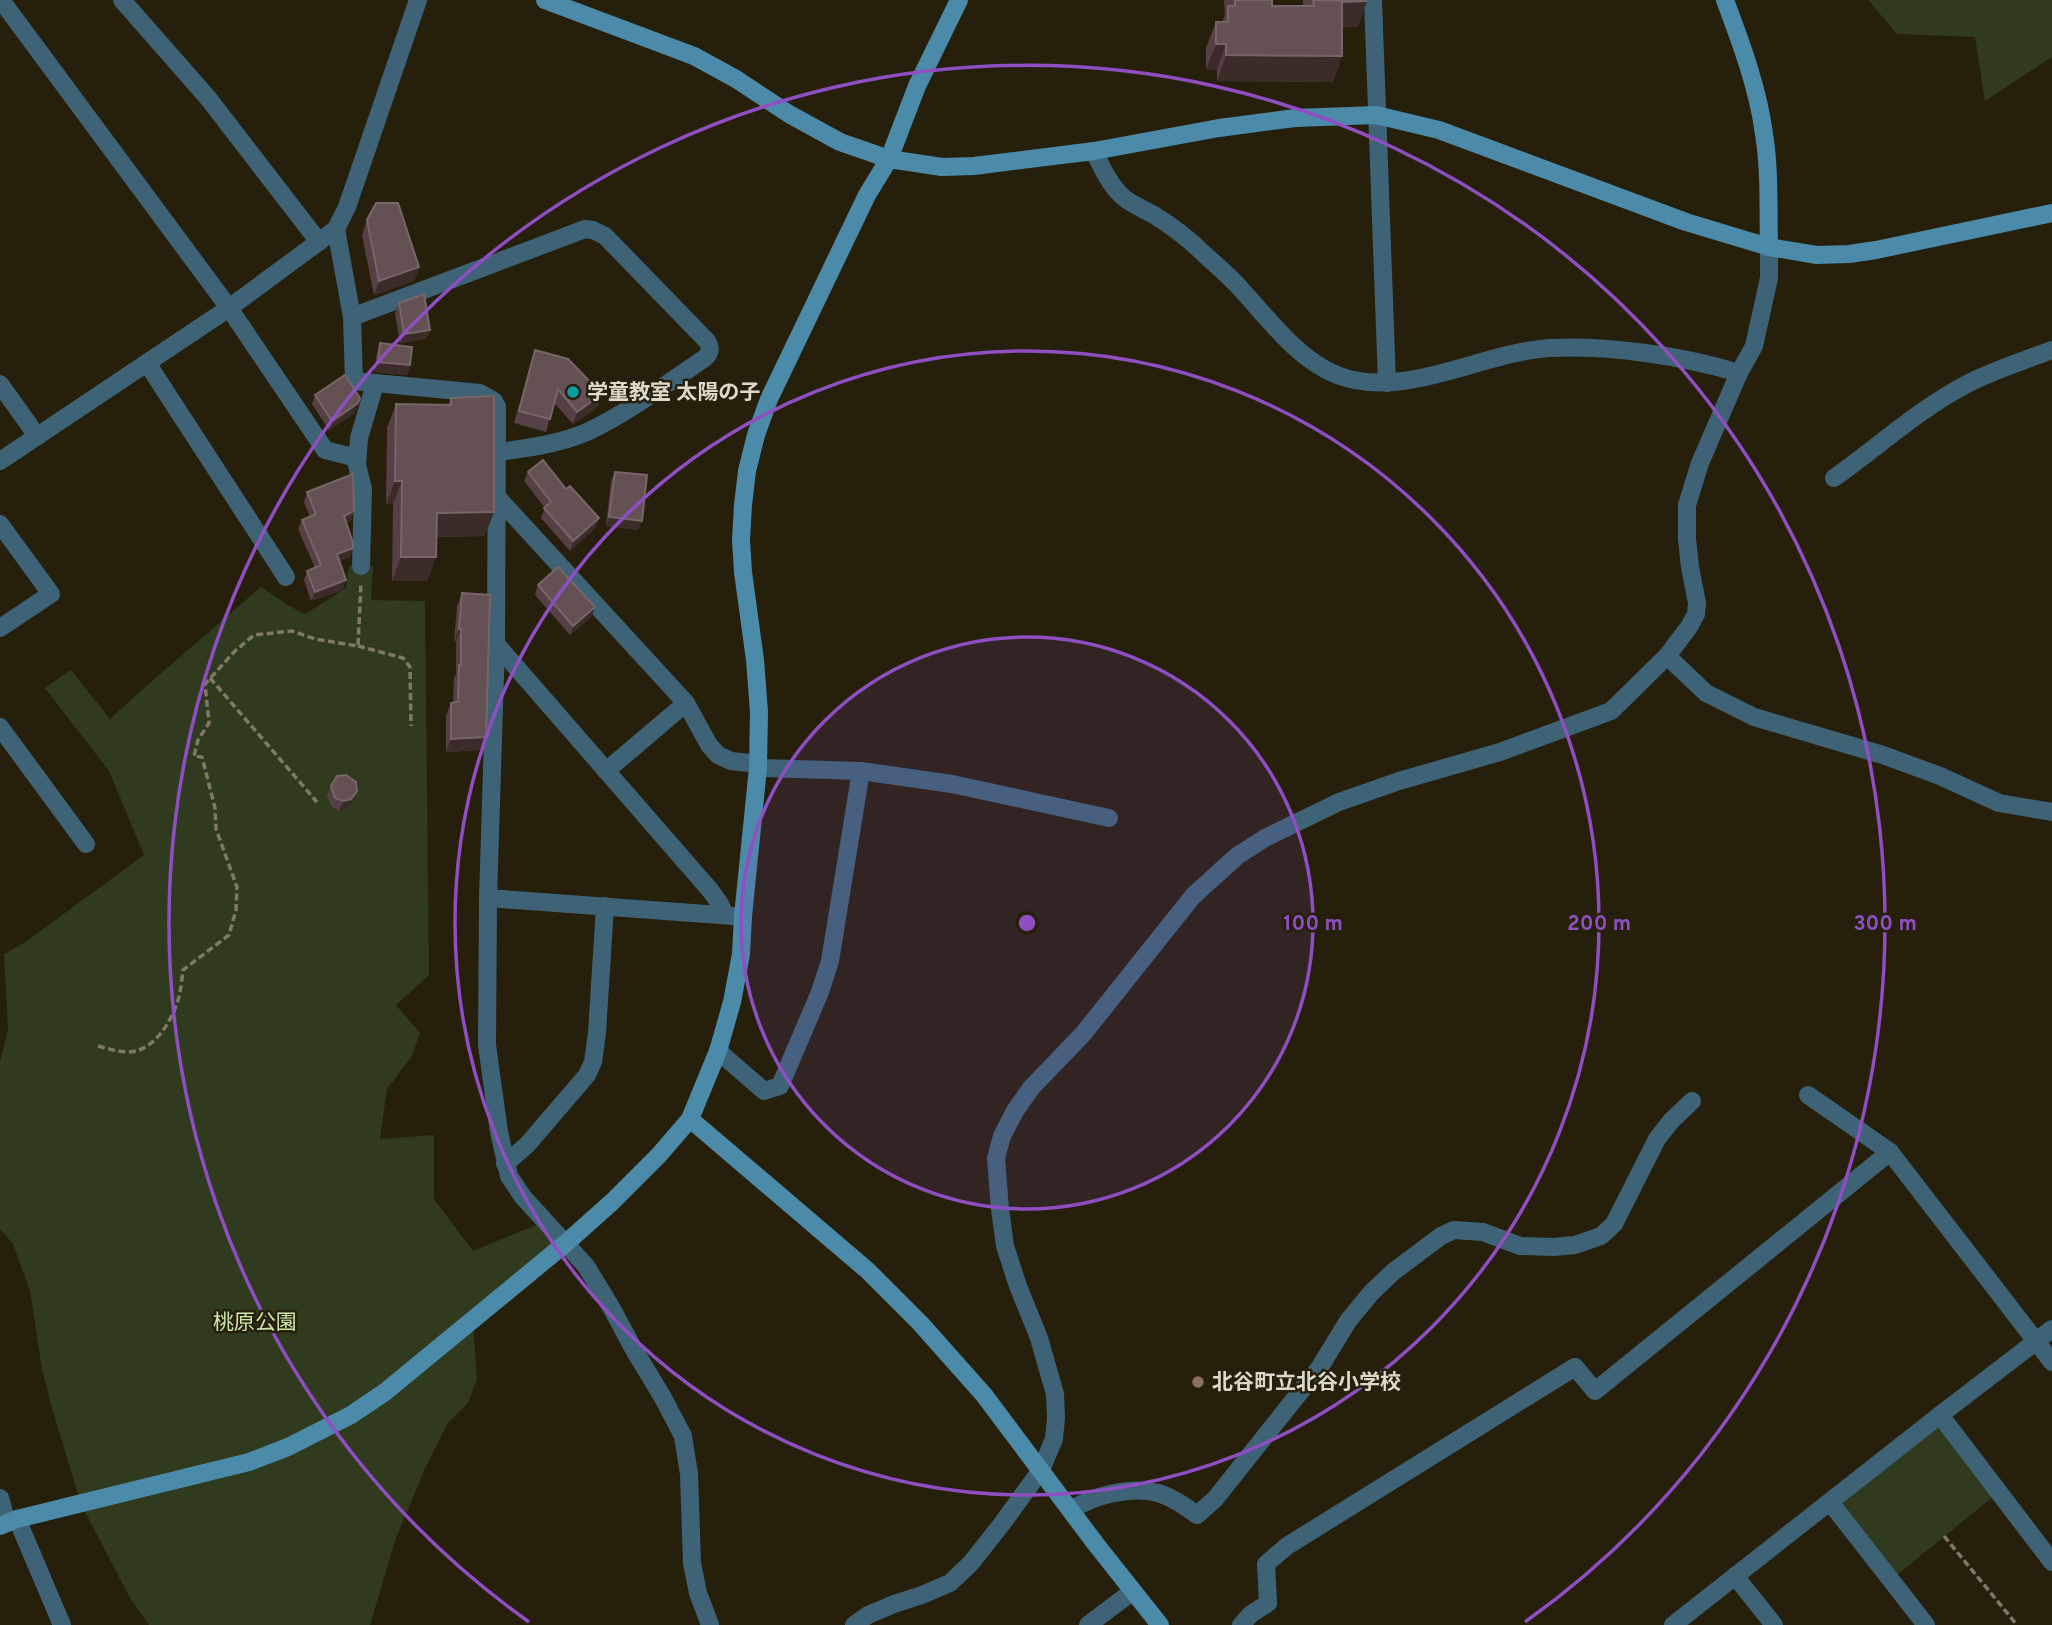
<svg xmlns="http://www.w3.org/2000/svg" width="2052" height="1625" font-family="Overpass,'Noto Sans JP',sans-serif">
<style>
.green{fill:#2f3a1f}
.lines{fill:none;stroke-linecap:round;stroke-linejoin:round}
.path{stroke:#7f7969;stroke-width:3.5;stroke-dasharray:7 3.5;stroke-linecap:butt}
.street{stroke:#3e6376;stroke-width:18}
.secondary{stroke:#4b8aa8;stroke-width:18}
.wall{fill:#554046}
.shaded-wall{fill:#3c2c29}
.building{fill:#645154;stroke:#776667;stroke-width:2}
.ring{fill:none;stroke:#8f4ec2;stroke-width:3.5}
.culture-dot{fill:#0f9aa8;stroke:#261f0c;stroke-width:2.5}
.education-dot{fill:#8d6e63;stroke:#261f0c;stroke-width:2.5}
.labels{text-anchor:middle;stroke-width:5;stroke-linejoin:round;paint-order:stroke}
.poi-label{font-size:21px;font-weight:bold;fill:#ddd8cc;stroke:#261f0c;text-anchor:start}
.park-label{font-size:21px;fill:#cce7a9;stroke:#261f0c}
.centre{fill:#8f4ec2;stroke:#261f0c;stroke-width:3.5}
.ring-label{font-size:21px;text-anchor:middle;font-weight:bold;fill:#8f4ec2;stroke:#261f0c;stroke-width:5;stroke-linejoin:round;paint-order:stroke}
</style>
<rect width="100%" height="100%" fill="#261f0c"/>
<g class="green">
<polygon points="1868,0 2052,0 2052,57 1985,101 1975,37 1897,34"/>
<polygon points="349,565 373,566 371,600 425,601 429,975 396,1005 420,1033 412,1056 387,1089 380,1139 434,1135 434,1199 473,1251 546,1221 566,1243 473,1320 477,1379 468,1403 447,1424 424,1471 396,1538 370,1625 149,1625 130,1598 81,1504 52,1408 42,1369 30,1291 13,1244 0,1229 0,1061 8,1030 4,954 24,943 144,855 109,771 45,688 71,670 110,719 144,688 261,587 289,606 305,614 346,588"/>
<polygon points="1941,1415 1999,1492 1892,1579 1831,1501"/>
</g>
<g class="lines">
<g class="path">
<polyline points="358,646 403,658 410,667 411,726"/>
<polyline points="210,678 317,802"/>
<path d="M98 1046C109 1049 124 1054 136 1051 158 1045 173 1018 179 997 181 988 182 978 183 970L229 935 236 910 237 887 216 829 215 808 202 757 194 756 198 740 209 723 205 684 235 651 254 635 292 631 315 639 358 646 361 582"/>
<polyline points="1944,1536 2017,1625"/>
</g>
<g class="street">
<polyline points="1,0 229,308 325,450 357,458"/>
<polyline points="122,0 208,98 319,242"/>
<polyline points="1373,0 1387,383"/>
<path d="M1094 151C1101 166 1109 184 1122 196 1130 204 1144 209 1154 215 1172 226 1188 238 1204 254 1216 265 1228 275 1239 287 1267 317 1297 359 1337 375 1404 401 1482 352 1550 348 1609 345 1683 356 1739 373"/>
<polyline points="336,229 352,317 354,381 480,393 494,401 497,407 496,644 488,898 487,1045 499,1132 509,1176 523,1197 586,1266 611,1307 633,1348 662,1396 683,1436 689,1474 692,1563 698,1593 710,1625"/>
<path d="M352 317 585 229 593 230 605 236 707 341C711 348 711 352 705 358 669 382 626 414 587 432 559 444 527 448 498 452"/>
<polyline points="147,363 286,577"/>
<polyline points="0,384 37,436"/>
<polyline points="0,461 229,308 336,229 347,207 418,0"/>
<path d="M1834 478C1878 447 1919 409 1967 384 1994 370 2023 361 2052 350"/>
<polyline points="497,497 686,703 709,745 718,755 731,761 759,764"/>
<polyline points="0,524 51,594 0,628"/>
<polyline points="361,566 363,489 357,465 359,438 375,384"/>
<polyline points="496,644 710,890 720,904 725,915"/>
<polyline points="1667,656 1706,693 1754,717 1883,755 1940,776 1999,803 2052,812"/>
<polyline points="0,727 86,844"/>
<polyline points="758,768 861,771 952,784 1109,818"/>
<polyline points="606,771 686,703"/>
<polyline points="488,898 733,916"/>
<polyline points="718,1051 764,1091 780,1086 820,992 830,961 861,771"/>
<polyline points="1808,1095 1890,1152 2052,1362"/>
<polyline points="505,1164 527,1145 587,1075 593,1062 597,1033 605,906"/>
<polyline points="1940,1415 2052,1562"/>
<polyline points="0,1498 7,1523"/>
<polyline points="1830,1502 1926,1625"/>
<path d="M1071 1510C1095 1495 1130 1486 1158 1493 1172 1497 1185 1506 1197 1515L1215 1499 1320 1367 1348 1321 1371 1293 1393 1272 1441 1236 1454 1230 1483 1232 1520 1246 1554 1247 1575 1245 1601 1236 1614 1224 1657 1139 1671 1121 1692 1101"/>
<polyline points="17,1519 62,1625"/>
<polyline points="1735,1576 1774,1625"/>
<polyline points="854,1625 868,1615 894,1604 922,1595 950,1583 971,1563 1001,1525 1041,1470 1054,1439 1056,1418 1055,1394 1039,1338 1018,1286 1005,1246 1000,1209 996,1158 1002,1136 1015,1111 1031,1088 1083,1034 1193,896 1237,856 1265,838 1339,802 1399,781 1500,752 1611,711 1667,656 1689,627 1696,614 1697,603 1690,567 1687,539 1687,505 1700,463 1739,373 1754,346 1769,278 1769,247"/>
<polyline points="1088,1625 1133,1591"/>
<polyline points="1241,1625 1251,1614 1268,1603 1266,1564 1287,1546 1575,1367 1595,1391 1890,1152"/>
<polyline points="1673,1625 1940,1415 2052,1329"/>
</g>
<g class="secondary">
<polyline points="545,0 694,56 736,79 789,114 840,142 889,159 942,167 974,166 1094,151 1219,128 1295,118 1376,115 1439,130 1686,222 1769,247 1817,255 1849,254 1876,250 2052,213"/>
<path d="M1725 0C1741 43 1758 88 1764 134 1770 171 1768 209 1769 247"/>
<polyline points="690,1119 867,1270 921,1324 984,1395 1095,1543 1160,1625"/>
<polyline points="0,1526 17,1519 249,1462 288,1447 351,1415 385,1392 566,1243 612,1202 659,1155 690,1119 718,1051 732,1002 741,954 743,916 758,768 759,712 755,660 743,572 741,540 743,505 747,471 756,435 769,399 867,195 889,159 917,86 959,0"/>
</g>
</g>
<g class="wall">
<polygon points="1224,0 1272,0 1272,6 1303,6 1303,0 1367,0 1358,27 1342,27 1342,56 1333,82 1217,81 1217,70 1206,69 1206,48 1216,22 1222,22 1225,15"/>
<polygon points="367,220 419,267 414,281 374,295 362,235"/>
<polygon points="399,303 430,330 426,339 400,343 395,313"/>
<polygon points="380,343 410,365 407,375 374,372 377,353"/>
<polygon points="535,350 602,394 598,407 573,424 554,403 546,432 514,423 531,363"/>
<polygon points="315,395 355,413 329,430 312,404"/>
<polygon points="451,398 485,536 436,537 436,557 427,581 392,581 393,504 386,504 387,428 396,404 448,405"/>
<polygon points="528,472 566,489 599,518 595,528 570,551 541,518 545,508 524,481"/>
<polygon points="615,472 638,530 606,526 611,481"/>
<polygon points="307,492 351,520 346,523 350,557 339,561 343,590 311,601 304,580 307,571 315,568 298,529 302,520 310,517 304,502"/>
<polygon points="538,585 595,607 591,617 570,635 535,595"/>
<polygon points="462,593 481,750 446,752 446,716 451,703 453,703 454,678 456,674 456,642 454,642 457,606"/>
<polygon points="331,786 357,791 353,801 348,808 339,811 332,807 327,796"/>
</g>
<g class="shaded-wall">
<polygon points="1367,1 1358,27 1333,27 1342,2"/>
<polygon points="1216,44 1226,44 1217,70 1206,69"/>
<polygon points="1226,55 1342,56 1333,82 1217,81"/>
<polygon points="419,267 414,281 374,295 379,281"/>
<polygon points="430,330 426,339 400,343 404,334"/>
<polygon points="378,362 410,365 407,375 374,372"/>
<polygon points="602,394 598,407 573,424 577,412"/>
<polygon points="358,403 355,413 329,430 332,421"/>
<polygon points="395,481 402,481 393,504 386,504"/>
<polygon points="354,511 351,520 341,526 344,516"/>
<polygon points="494,512 485,536 428,537 437,513"/>
<polygon points="609,517 642,521 638,530 606,526"/>
<polygon points="599,518 595,528 570,551 573,541"/>
<polygon points="353,548 350,557 333,564 337,554"/>
<polygon points="401,557 436,557 427,581 392,581"/>
<polygon points="346,580 343,590 311,601 315,592"/>
<polygon points="595,607 591,617 570,635 573,626"/>
<polygon points="459,629 461,629 456,642 454,642"/>
<polygon points="486,737 481,750 446,752 451,739"/>
<polygon points="357,791 353,801 348,808 339,811 343,801"/>
</g>
<g class="building">
<polygon points="1235,0 1272,0 1272,6 1314,6 1313,0 1367,1 1342,2 1342,56 1226,55 1226,44 1216,44 1216,22 1228,22 1228,6 1235,6"/>
<polygon points="376,203 398,203 419,267 379,281 367,220"/>
<polygon points="424,294 430,330 404,334 399,303"/>
<polygon points="380,343 412,347 410,365 378,362"/>
<polygon points="535,350 568,359 602,394 577,412 558,389 550,419 519,411"/>
<polygon points="345,375 360,398 358,403 332,421 315,395"/>
<polygon points="494,396 494,512 437,513 436,557 401,557 402,481 395,481 396,404 451,405 451,398"/>
<polygon points="543,460 566,489 570,486 599,518 573,541 544,508 551,502 528,472"/>
<polygon points="615,472 647,475 642,521 609,517"/>
<polygon points="353,474 354,511 344,516 353,543 353,548 337,554 346,580 315,592 307,571 321,565 302,520 316,514 307,492"/>
<polygon points="558,567 595,607 573,626 538,585"/>
<polygon points="462,593 490,595 486,737 451,739 451,703 458,702 459,665 461,665 461,629 459,629"/>
<polygon points="346,775 356,782 357,791 351,799 343,801 335,798 331,786 337,776"/>
</g>
<circle cx="1027" cy="923" r="286" fill="#8f4ec2" fill-opacity=".12"/>
<g class="ring">
<circle cx="1027" cy="923" r="286"/>
<circle cx="1027" cy="923" r="572"/>
<path d="M529 1622A858 858 0 1 1 1525 1622"/>
</g>
<circle class="culture-dot" cx="573" cy="392" r="7"/>
<circle class="education-dot" cx="1198" cy="1382" r="7"/>
<g class="labels">
<g class="poi-label">
<text x="587" y="399">学童教室 太陽の子</text>
<text x="1212" y="1389">北谷町立北谷小学校</text>
</g>
<g class="park-label">
<text x="255" y="1329">桃原公園</text>
</g>
</g>
<circle cx="1027" cy="923" r="10" class="centre"/>
<g class="ring-label">
<text x="1313" y="930">100 m</text>
<text x="1599" y="930">200 m</text>
<text x="1885" y="930">300 m</text>
</g>
</svg>
